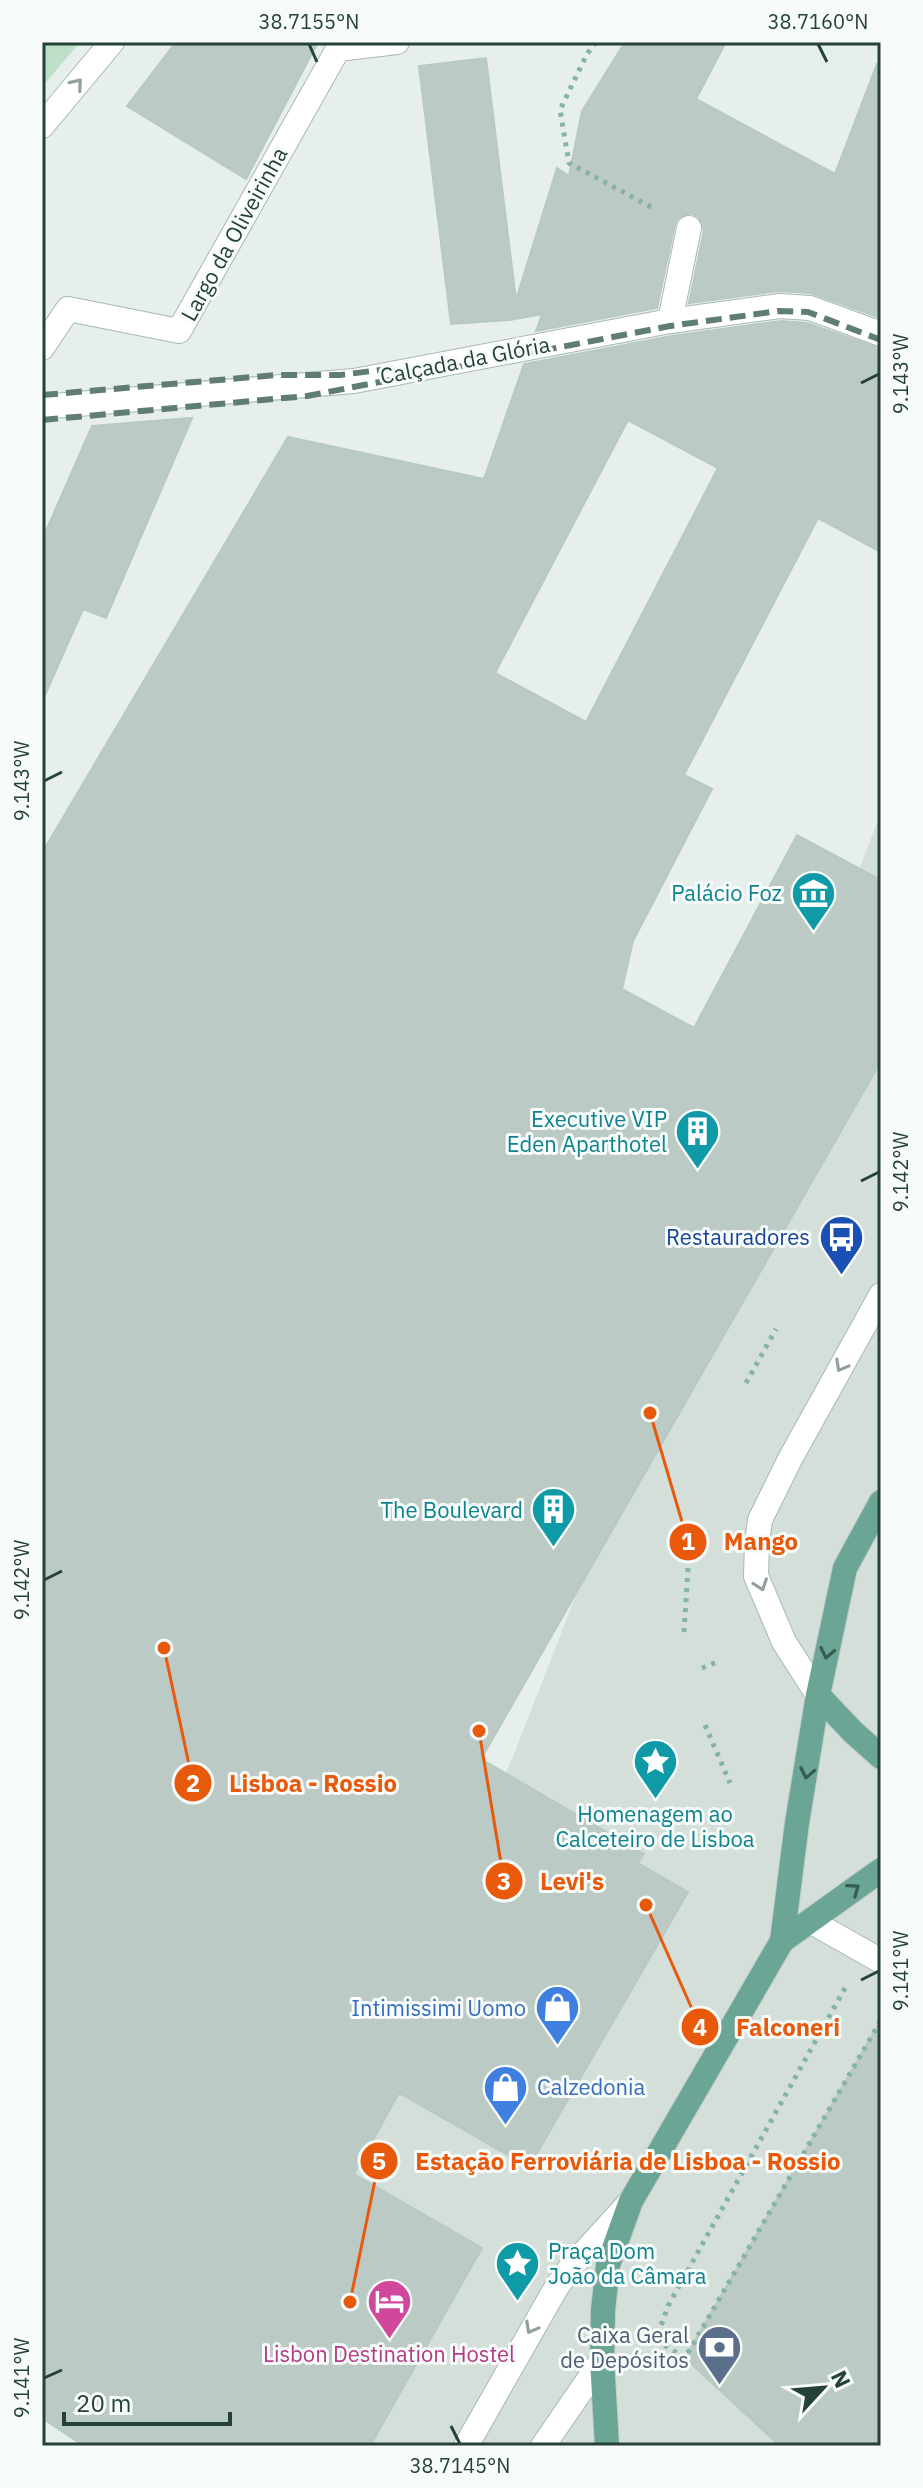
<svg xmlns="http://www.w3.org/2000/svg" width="923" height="2488" font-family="'IBM Plex Sans',sans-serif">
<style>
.built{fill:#d4dfda}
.green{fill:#bfe0c8}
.building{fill:#bbcac4;stroke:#b8c9c2;stroke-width:2;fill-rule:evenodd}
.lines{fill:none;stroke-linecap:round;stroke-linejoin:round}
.minor-casing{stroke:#a8b8b2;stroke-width:26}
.major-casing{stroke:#c2cac8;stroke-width:26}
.path{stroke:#86b3a5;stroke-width:5;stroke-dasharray:4 6;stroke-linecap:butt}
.minor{stroke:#fff;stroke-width:24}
.major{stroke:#6aa596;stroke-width:24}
.rail{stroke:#5f7d75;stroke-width:6;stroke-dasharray:16 8;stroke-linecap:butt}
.oneway{stroke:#92a09c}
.oneway2{stroke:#365b51}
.ticks{fill:none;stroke:#24423a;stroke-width:3}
.labels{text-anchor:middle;stroke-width:6;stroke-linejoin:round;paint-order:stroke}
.street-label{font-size:22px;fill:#24423a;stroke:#f7fbf9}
.culture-label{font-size:22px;fill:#0d838f;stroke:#f7fbf9;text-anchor:end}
.transit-label{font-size:22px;fill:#164399;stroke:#f7fbf9;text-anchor:end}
.shop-label{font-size:22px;fill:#366cbe;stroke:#f7fbf9;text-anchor:end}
.service-label{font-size:22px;fill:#4e5e75;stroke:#f7fbf9;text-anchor:end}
.hotel-label{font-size:22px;fill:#b23c85;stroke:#f7fbf9}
.leader{fill:none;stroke:#e8590c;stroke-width:3}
.callout-dot{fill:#e8590c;stroke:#f7fbf9;stroke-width:3}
.mark-label{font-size:24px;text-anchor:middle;font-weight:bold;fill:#fff}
.callout-label{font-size:24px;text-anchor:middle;font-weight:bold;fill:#e8590c;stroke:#f7fbf9;stroke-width:6;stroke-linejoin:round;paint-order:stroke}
.neatline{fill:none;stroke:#24423a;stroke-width:3}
.ticks-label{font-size:20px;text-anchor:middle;fill:#24423a}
</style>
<rect width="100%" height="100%" fill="#e6efeb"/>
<polygon class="built" points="288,437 484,479 512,880 374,2078 514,1754 881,813 881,2446 84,2446 42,2418 42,853"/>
<polygon class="green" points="42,42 80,42 42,87"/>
<g class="building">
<polygon points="176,42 318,42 246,179 127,106"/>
<polygon points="625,42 726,42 696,99 835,174 877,64 881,65 881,318 811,293 778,291 689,303 704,230 699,217 691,213 678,218 675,224 657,308 536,331 542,314 510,320 451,324 419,66 486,58 516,300 557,168 569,176 582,111"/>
<path d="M781 321 807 323 881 349V552L818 518 684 775 712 789 633 941 622 989 694 1028 797 835 881 880V1061L481 1759 644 1854 638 1863 688 1892 529 2167 399 2093 354 2174 482 2248 370 2446H84L42 2418V853L288 437 484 479 524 364 672 336ZM628 420 718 468 586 722 495 673Z"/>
<polygon points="192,418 106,618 83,609 42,702 42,540 92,426"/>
<polygon points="881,2020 881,2446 780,2446 685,2358"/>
</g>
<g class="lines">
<defs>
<g id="minor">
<polyline points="42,126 112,42"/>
<polyline points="670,321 689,228"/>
<polyline points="42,348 68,309 179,331 338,49 397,42"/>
<polyline points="42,407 354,381 670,321 780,306 810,308 881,334"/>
<polyline points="818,1695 784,1642 756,1576 757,1542 760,1520 790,1459 881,1295"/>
<polyline points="810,1921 881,1961"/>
<polyline points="466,2446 556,2288 571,2267 631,2201"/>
<polyline points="543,2446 602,2360"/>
</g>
<g id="major">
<polyline points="818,1695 853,1732 881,1757"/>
<polyline points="782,1941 881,1870"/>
<polyline points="607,2446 602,2360 603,2310 608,2265 631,2201 782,1941 797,1823 818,1695 845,1568 881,1502"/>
</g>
</defs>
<use href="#minor" class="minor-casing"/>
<use href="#major" class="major-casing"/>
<g class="path">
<polyline points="596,42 587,54 560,110 569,163 653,208"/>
<polyline points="746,1383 776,1329"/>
<polyline points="684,1632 689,1554"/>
<polyline points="702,1668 717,1662"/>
<polyline points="705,1725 730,1783"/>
<polyline points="845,1988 668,2306 656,2340 685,2358 881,2020"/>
</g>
<use href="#minor" class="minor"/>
<use href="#major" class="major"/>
<g class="rail">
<polyline points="42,395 277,375 340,375 396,368"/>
<polyline points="42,420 307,396 670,326 779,311 808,312 881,340"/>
</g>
</g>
<defs><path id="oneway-chevron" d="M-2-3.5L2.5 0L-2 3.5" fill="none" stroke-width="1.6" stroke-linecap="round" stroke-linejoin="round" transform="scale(2)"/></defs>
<g class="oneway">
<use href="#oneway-chevron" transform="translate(77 84) rotate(-50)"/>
<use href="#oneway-chevron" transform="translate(841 1366) rotate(119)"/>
<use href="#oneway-chevron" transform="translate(761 1585) rotate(71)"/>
<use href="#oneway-chevron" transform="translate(531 2328) rotate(119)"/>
</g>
<g class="oneway2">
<use href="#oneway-chevron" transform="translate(827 1653) rotate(102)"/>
<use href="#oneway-chevron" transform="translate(807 1773) rotate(101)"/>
<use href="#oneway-chevron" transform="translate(854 1889) rotate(-36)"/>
</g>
<path class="ticks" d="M309 44 317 62M818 44 827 62M861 383 879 374M44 781 62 772M861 1181 879 1172M44 1580 62 1571M861 1980 879 1971M44 2378 62 2370M451 2426 460 2444"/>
<defs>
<symbol id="museum-pin" viewBox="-11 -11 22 30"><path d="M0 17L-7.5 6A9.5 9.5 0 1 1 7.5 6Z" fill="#0f9aa8" stroke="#f7fbf9"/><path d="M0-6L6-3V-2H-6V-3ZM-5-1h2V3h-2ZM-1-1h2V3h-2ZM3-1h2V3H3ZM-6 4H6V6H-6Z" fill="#fff"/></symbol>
<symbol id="building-pin" viewBox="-11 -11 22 30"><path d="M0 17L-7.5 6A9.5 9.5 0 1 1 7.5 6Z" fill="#0f9aa8" stroke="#f7fbf9"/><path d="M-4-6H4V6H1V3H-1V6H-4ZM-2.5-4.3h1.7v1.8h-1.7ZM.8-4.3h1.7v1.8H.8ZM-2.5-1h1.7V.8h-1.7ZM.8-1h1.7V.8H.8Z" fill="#fff"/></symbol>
<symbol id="bus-pin" viewBox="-11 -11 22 30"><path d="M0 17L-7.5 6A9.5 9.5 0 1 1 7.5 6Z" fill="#1a4fb4" stroke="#f7fbf9"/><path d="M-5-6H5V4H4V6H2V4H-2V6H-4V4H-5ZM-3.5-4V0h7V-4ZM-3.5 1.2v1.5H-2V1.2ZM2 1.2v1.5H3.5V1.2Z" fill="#fff"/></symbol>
<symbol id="sight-pin" viewBox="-11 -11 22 30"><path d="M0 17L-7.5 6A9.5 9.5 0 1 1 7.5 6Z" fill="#0f9aa8" stroke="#f7fbf9"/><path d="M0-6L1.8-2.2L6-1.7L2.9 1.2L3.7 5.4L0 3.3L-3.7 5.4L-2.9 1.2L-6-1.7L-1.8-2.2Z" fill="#fff"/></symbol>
<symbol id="shop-pin" viewBox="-11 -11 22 30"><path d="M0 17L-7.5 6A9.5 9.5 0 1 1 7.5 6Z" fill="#3f7fe0" stroke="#f7fbf9"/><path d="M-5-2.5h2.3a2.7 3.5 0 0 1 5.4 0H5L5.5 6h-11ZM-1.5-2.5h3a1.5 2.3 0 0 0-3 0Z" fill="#fff"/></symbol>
<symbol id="hotel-pin" viewBox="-11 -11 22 30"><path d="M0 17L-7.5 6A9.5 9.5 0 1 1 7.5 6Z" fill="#d1479c" stroke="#f7fbf9"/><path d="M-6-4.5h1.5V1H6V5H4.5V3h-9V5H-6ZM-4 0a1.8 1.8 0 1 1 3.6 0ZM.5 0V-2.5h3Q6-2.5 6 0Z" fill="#fff"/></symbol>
<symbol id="bank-pin" viewBox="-11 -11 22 30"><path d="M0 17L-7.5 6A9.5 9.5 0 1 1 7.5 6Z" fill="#5c6f8a" stroke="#f7fbf9"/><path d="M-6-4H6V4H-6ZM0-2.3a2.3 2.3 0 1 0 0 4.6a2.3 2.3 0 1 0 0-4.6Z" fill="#fff"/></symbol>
</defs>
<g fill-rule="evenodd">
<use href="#museum-pin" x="788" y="868" width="51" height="69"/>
<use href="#building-pin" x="672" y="1106" width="51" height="69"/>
<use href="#bus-pin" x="816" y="1212" width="51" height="69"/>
<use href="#building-pin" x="528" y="1484" width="51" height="69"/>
<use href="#sight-pin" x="630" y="1736" width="51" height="69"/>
<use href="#shop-pin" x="532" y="1982" width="51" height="69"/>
<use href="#shop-pin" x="480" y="2062" width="51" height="69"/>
<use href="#sight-pin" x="492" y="2238" width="51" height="69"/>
<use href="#hotel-pin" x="364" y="2276" width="51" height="69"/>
<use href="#bank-pin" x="694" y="2322" width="51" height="69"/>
</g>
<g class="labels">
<g class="street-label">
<text transform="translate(234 234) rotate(-61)" y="8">Largo da Oliveirinha</text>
<text transform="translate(465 360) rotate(-11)" y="8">Calçada da Glória</text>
</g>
<g class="culture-label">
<text x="782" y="901">Palácio Foz</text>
<text x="667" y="1127">Executive VIP<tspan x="667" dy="25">Eden Aparthotel</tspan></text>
<text x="523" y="1518">The Boulevard</text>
<text x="655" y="1822" text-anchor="middle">Homenagem ao<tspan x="655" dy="25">Calceteiro de Lisboa</tspan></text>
<text x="548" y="2259" text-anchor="start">Praça Dom<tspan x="548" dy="25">João da Câmara</tspan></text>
</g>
<g class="transit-label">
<text x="810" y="1245">Restauradores</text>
</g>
<g class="shop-label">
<text x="526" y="2016">Intimissimi Uomo</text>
<text x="537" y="2095" text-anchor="start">Calzedonia</text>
</g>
<g class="service-label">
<text x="689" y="2343">Caixa Geral<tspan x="689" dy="25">de Depósitos</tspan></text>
</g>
<g class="hotel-label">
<text x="389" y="2362">Lisbon Destination Hostel</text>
</g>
</g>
<path class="leader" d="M650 1413L688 1542M164 1648L193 1783M479 1731L504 1881M646 1905L700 2027M350 2302L379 2161"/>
<g class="callout-dot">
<circle cx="650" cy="1413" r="8"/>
<circle cx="164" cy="1648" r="8"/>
<circle cx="479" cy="1731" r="8"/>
<circle cx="646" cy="1905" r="8"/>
<circle cx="350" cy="2302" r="8"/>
<circle cx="688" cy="1542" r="20"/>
<circle cx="193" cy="1783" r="20"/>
<circle cx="504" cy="1881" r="20"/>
<circle cx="700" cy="2027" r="20"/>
<circle cx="379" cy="2161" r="20"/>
</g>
<g class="mark-label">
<text x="688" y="1550">1</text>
<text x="193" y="1792">2</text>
<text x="504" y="1890">3</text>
<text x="700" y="2036">4</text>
<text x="379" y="2170">5</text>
</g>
<g class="callout-label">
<text x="761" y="1550">Mango</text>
<text x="313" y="1792">Lisboa - Rossio</text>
<text x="572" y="1890">Levi's</text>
<text x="788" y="2036">Falconeri</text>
<text x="628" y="2170">Estação Ferroviária de Lisboa - Rossio</text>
</g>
<rect width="923" height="2488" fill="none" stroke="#f7fbf9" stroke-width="88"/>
<g transform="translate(823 2388) rotate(64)" stroke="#f7fbf9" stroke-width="6" paint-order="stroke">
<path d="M0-6L14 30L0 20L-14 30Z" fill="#24423a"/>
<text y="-12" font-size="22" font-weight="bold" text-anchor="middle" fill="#24423a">N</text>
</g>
<path d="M64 2412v12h166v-12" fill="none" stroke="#24423a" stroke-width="4"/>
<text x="76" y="2412" font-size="24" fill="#24423a" stroke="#f7fbf9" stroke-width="6" paint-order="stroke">20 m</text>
<rect x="44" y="44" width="835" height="2400" class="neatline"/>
<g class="ticks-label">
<text x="309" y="29">38.7155°N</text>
<text x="818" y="29">38.7160°N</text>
<text transform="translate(901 374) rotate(-90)" y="7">9.143°W</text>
<text transform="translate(22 781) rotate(-90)" y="7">9.143°W</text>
<text transform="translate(901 1172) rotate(-90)" y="7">9.142°W</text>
<text transform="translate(22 1580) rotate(-90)" y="7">9.142°W</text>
<text transform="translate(901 1971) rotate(-90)" y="7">9.141°W</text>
<text transform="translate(22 2378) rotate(-90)" y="7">9.141°W</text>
<text x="460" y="2473">38.7145°N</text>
</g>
</svg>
